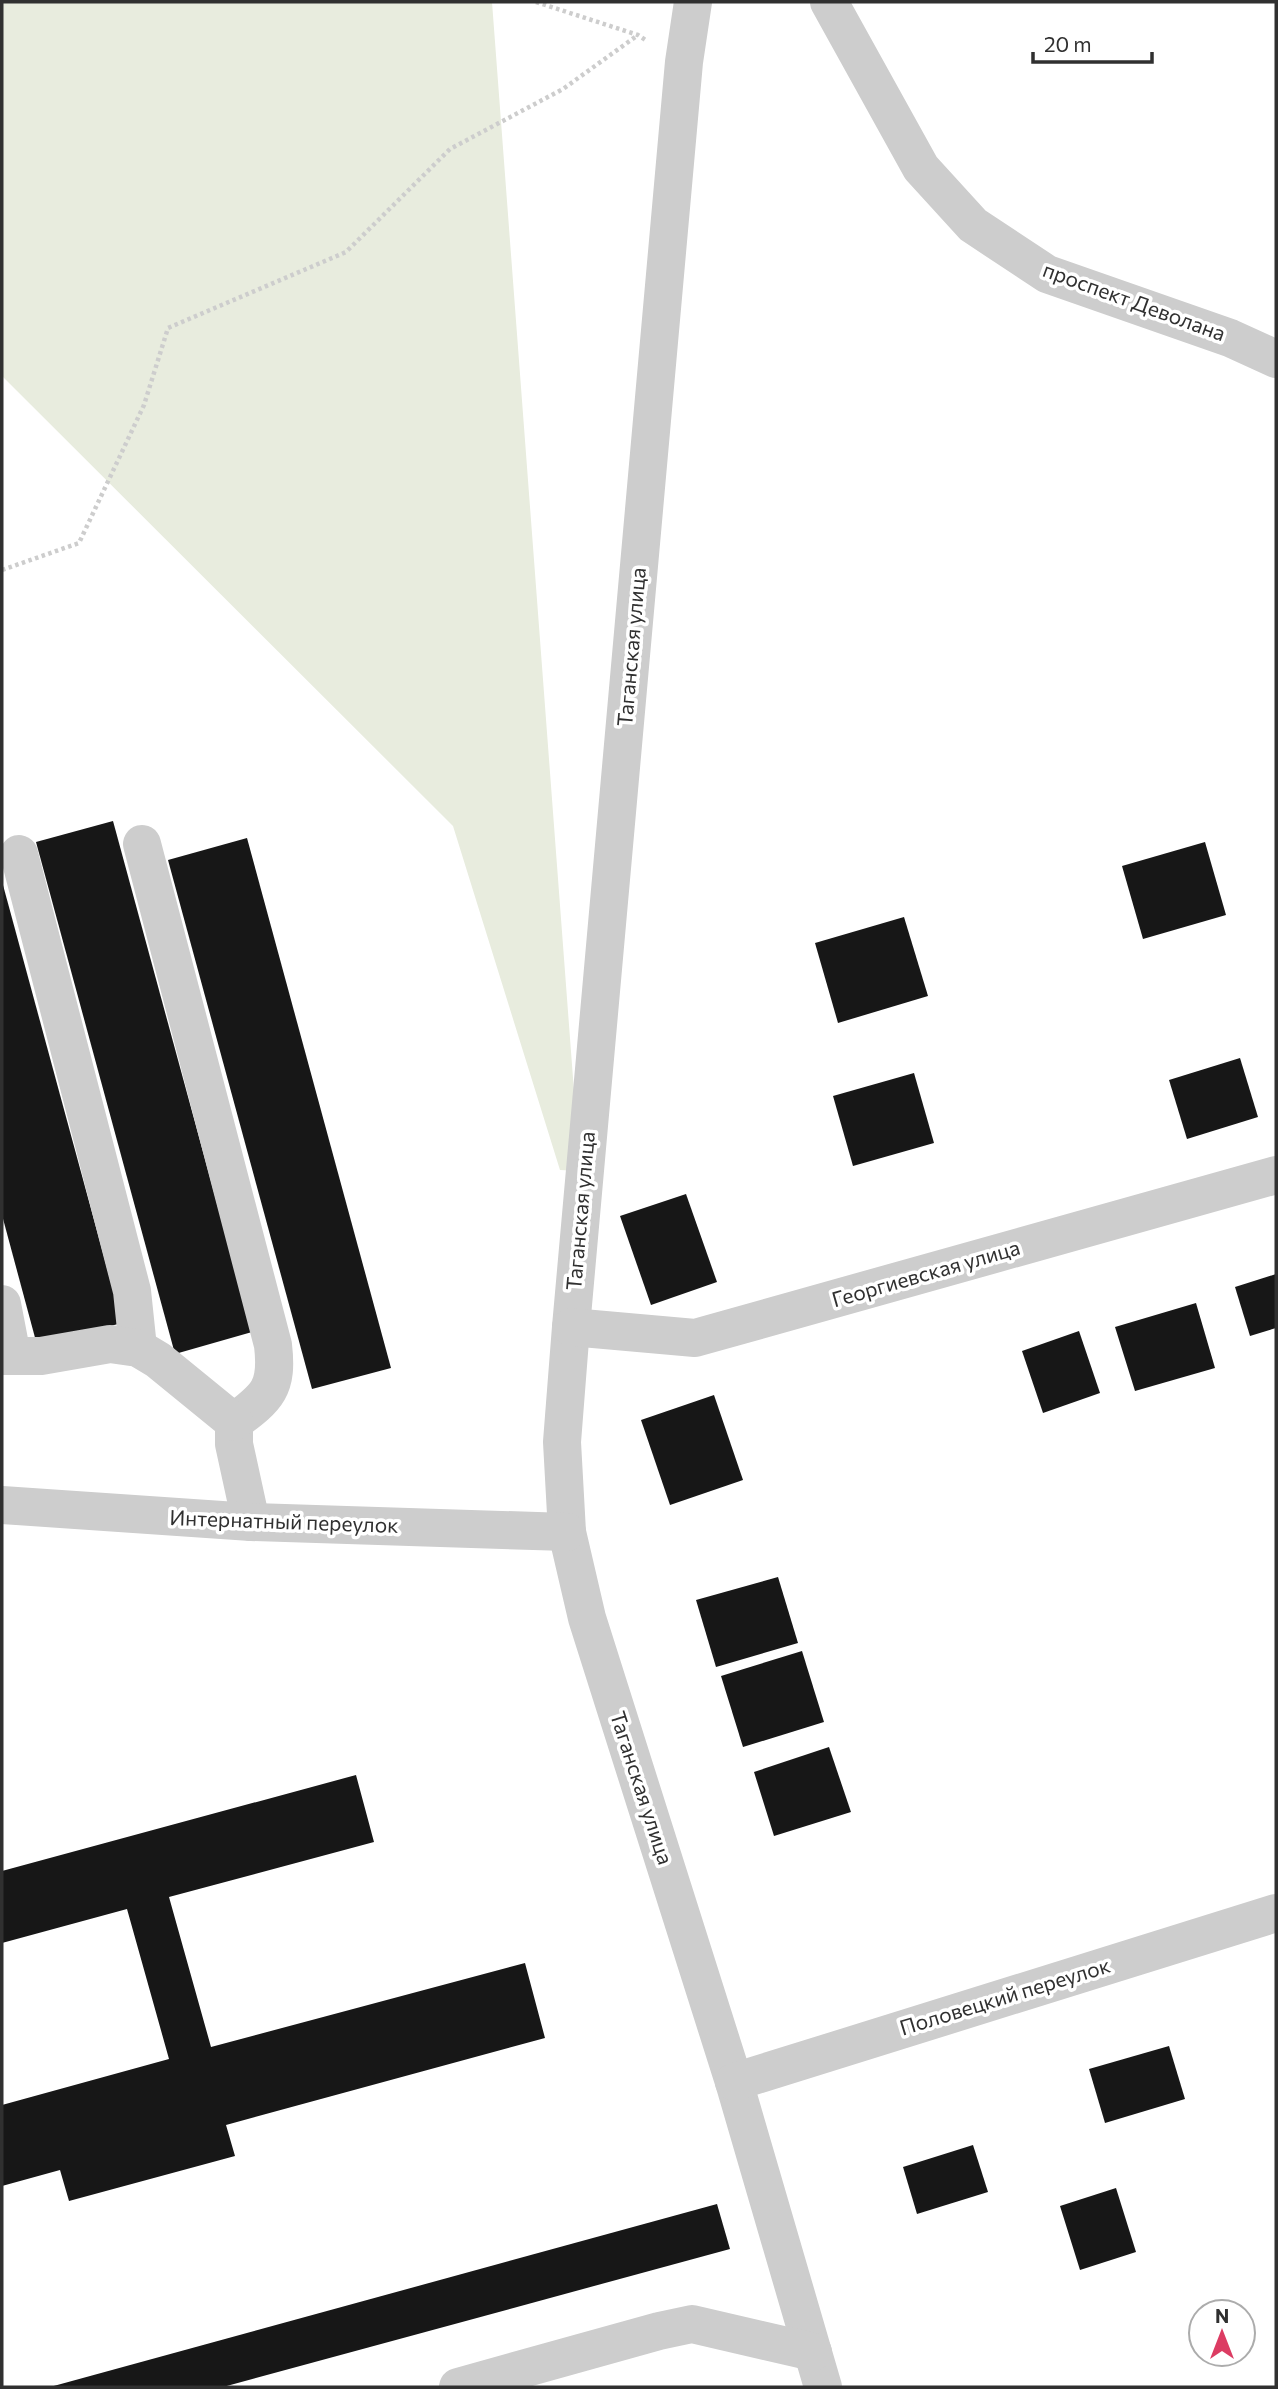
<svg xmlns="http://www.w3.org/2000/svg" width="1278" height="2389" font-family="Commissioner,sans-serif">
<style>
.green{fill:#e8ecde}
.building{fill:#171717}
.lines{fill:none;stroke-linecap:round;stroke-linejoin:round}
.path{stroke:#cdcdcd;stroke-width:4.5;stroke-dasharray:3.5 3.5;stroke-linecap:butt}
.minor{stroke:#cdcdcd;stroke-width:38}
.labels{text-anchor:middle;stroke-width:7;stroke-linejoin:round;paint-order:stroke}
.street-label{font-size:21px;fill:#303030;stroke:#fff}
</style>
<rect width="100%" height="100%" fill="#fff"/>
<polygon class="green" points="2,2 492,2 580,1171 560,1170 453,826 2,376"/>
<g class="building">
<polygon points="113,821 252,1332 175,1354 36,842"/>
<polygon points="247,838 391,1368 312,1389 168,860"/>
<polygon points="1205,842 1226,915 1143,939 1122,866"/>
<polygon points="3,885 122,1323 37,1345 2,1215"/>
<polygon points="904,917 928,996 838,1023 815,943"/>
<polygon points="1240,1058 1258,1117 1187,1139 1169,1080"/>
<polygon points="914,1073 934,1143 853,1166 833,1096"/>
<polygon points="686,1194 717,1282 651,1305 620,1216"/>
<polygon points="1276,1274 1276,1328 1250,1336 1235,1287"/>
<polygon points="1196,1303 1215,1368 1135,1391 1115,1327"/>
<polygon points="1079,1331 1100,1393 1043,1413 1022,1351"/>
<polygon points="714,1395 743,1480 670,1505 641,1420"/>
<polygon points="778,1577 798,1643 716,1667 696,1600"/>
<polygon points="802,1651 824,1722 743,1747 721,1676"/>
<polygon points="829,1747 851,1812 774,1836 754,1772"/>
<polygon points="356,1775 374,1842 169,1897 211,2047 525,1963 545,2038 226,2125 235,2156 69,2201 60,2170 2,2186 2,2105 169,2059 127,1909 2,1943 2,1871"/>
<polygon points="1169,2046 1185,2099 1105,2123 1089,2069"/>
<polygon points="973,2145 988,2192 917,2214 903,2167"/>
<polygon points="1116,2188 1136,2252 1080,2270 1060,2206"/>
<polygon points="717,2204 730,2249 223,2387 50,2387"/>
</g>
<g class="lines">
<g class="path">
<polyline points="536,2 638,35 647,41"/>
<polyline points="2,570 79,543 144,405 168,328 346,252 450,149 563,89 638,35"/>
</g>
<g class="minor">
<polyline points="693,2 684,62 571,1327 562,1442 567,1532 587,1618 734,2082 823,2387"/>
<polyline points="829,2 921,168 973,225 1047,274 1230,338 1276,359"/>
<path d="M142 844 273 1345C278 1388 268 1397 234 1422V1444L251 1522"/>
<polyline points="19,854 132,1291 138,1348"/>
<polyline points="2,1304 12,1356"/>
<polyline points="571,1327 695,1338 1276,1175"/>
<polyline points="2,1356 41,1356 110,1344 138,1348 158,1360 234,1422"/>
<polyline points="2,1505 251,1522 567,1532"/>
<polyline points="734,2082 1276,1913"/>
<polyline points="458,2387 659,2331 692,2324 813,2352"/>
</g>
</g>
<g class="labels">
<g class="street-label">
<text transform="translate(1134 302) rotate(20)" y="7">проспект Деволана</text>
<text transform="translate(632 647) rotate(-85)" y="7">Таганская улица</text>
<text transform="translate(581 1211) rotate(-85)" y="7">Таганская улица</text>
<text transform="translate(926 1274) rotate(-16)" y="7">Георгиевская улица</text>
<text transform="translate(284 1522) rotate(2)" y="7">Интернатный переулок</text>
<text transform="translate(641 1788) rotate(72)" y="7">Таганская улица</text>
<text transform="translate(1005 1997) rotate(-17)" y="7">Половецкий переулок</text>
</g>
</g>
<rect width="1278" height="2389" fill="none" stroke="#303030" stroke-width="7"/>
<g transform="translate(1222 2333)"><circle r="33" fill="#ffffff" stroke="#acacac" stroke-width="2"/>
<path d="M0-5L12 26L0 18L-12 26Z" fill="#dc3c63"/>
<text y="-10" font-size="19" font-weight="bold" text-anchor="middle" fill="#303030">N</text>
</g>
<path d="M1033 52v10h119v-10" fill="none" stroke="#303030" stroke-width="3.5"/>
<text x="1044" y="52" font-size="21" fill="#303030" stroke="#ffffff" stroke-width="5" paint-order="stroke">20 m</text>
</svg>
